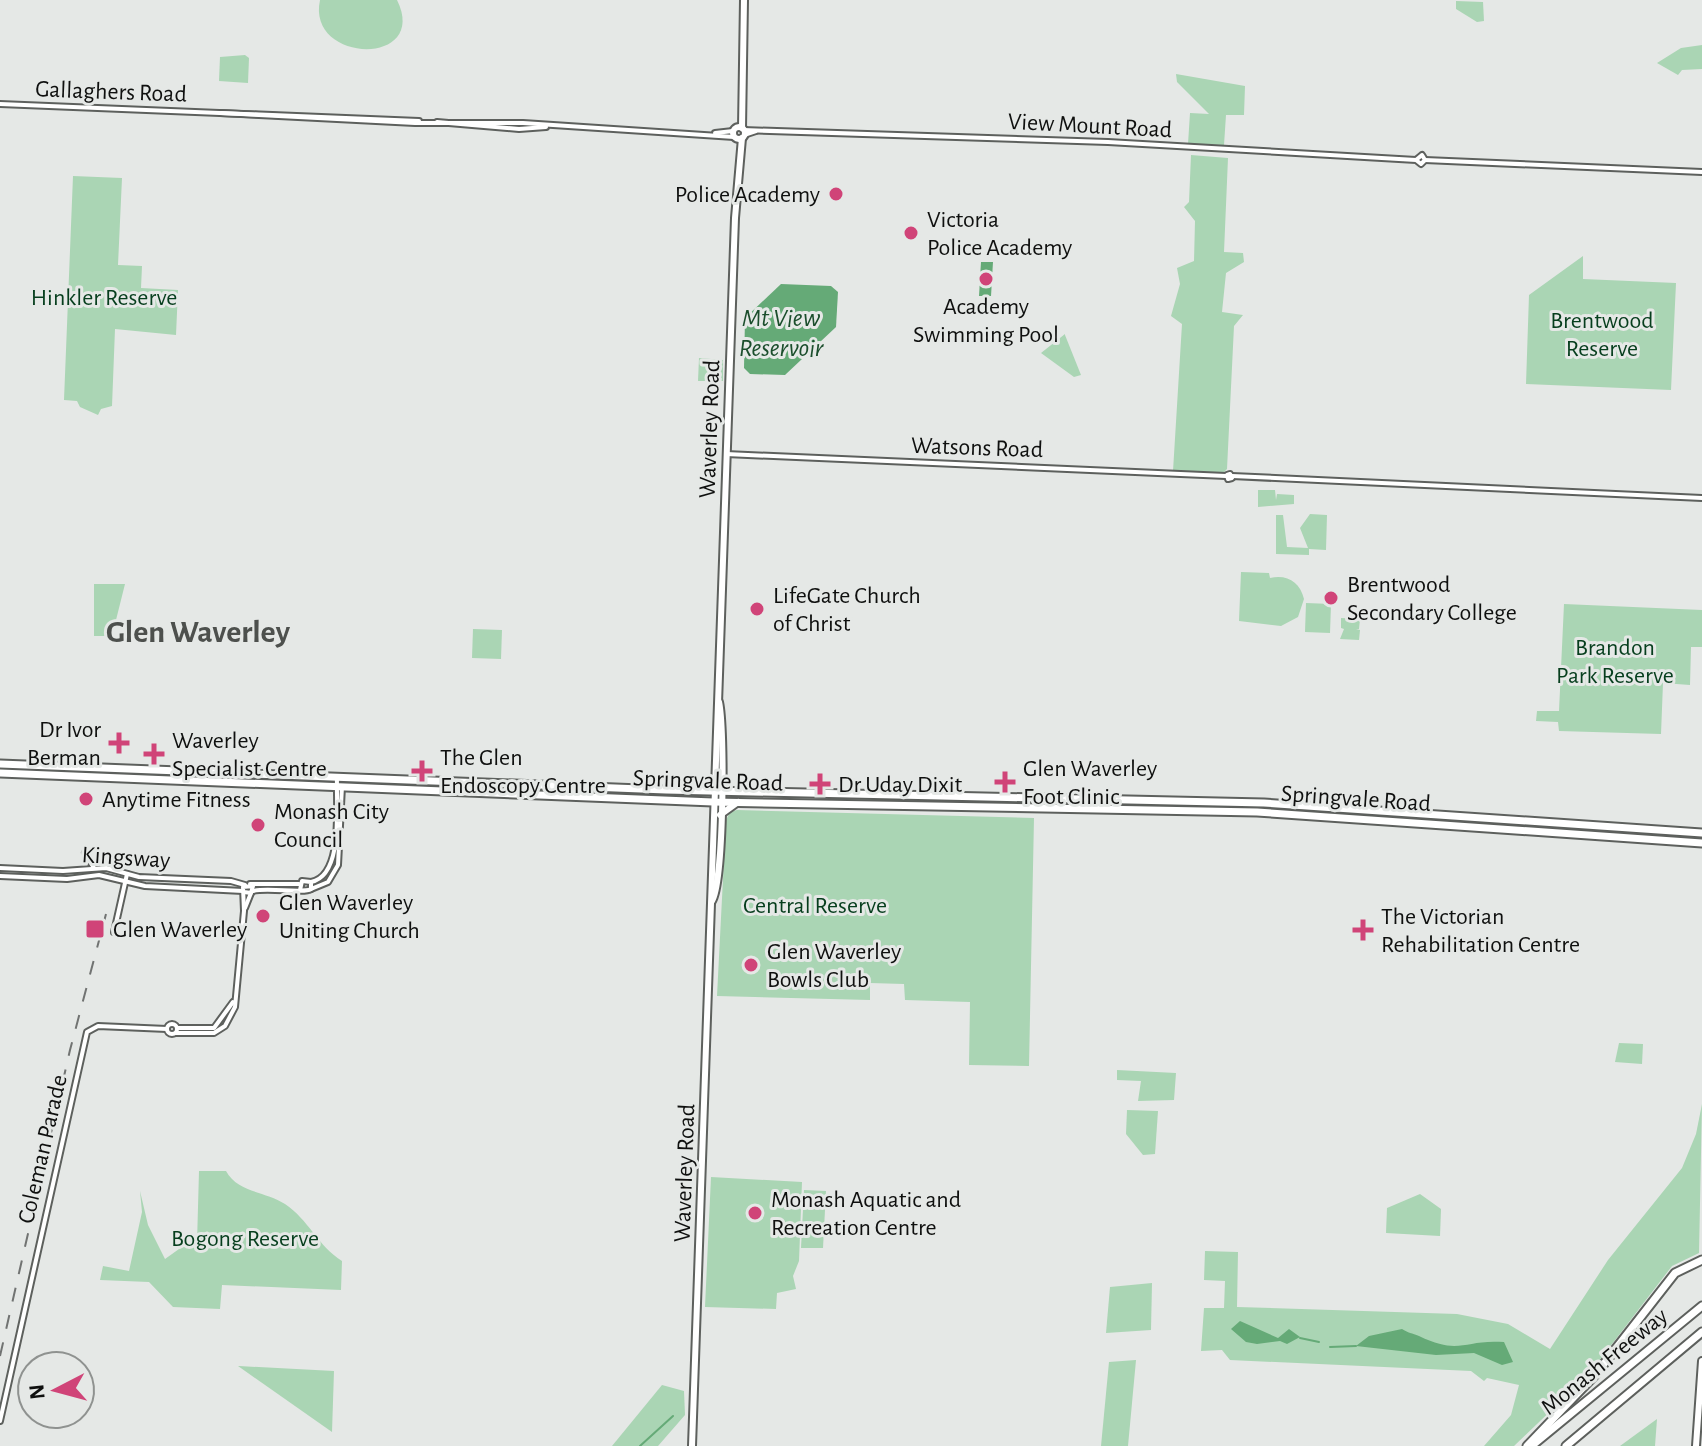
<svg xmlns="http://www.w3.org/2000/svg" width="1702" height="1446" font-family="'Alegreya Sans',sans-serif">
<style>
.green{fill:#aad5b4}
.water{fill:#65aa77}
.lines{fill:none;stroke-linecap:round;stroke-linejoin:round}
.stream{stroke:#65aa77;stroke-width:2}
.minor-casing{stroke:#5d605d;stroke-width:8}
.major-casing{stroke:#5d605d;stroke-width:10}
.highway-casing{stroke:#5d605d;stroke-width:11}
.minor{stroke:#fff;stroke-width:4}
.major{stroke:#fff;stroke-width:6}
.highway{stroke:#fff;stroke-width:7}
.rail{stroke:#717372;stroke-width:2;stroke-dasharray:14 14;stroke-linecap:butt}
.poi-dot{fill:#d04478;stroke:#e5e8e6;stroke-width:3}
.labels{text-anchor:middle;stroke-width:6;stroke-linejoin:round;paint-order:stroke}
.street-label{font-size:24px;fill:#0f100f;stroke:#e5e8e6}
.poi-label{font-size:24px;fill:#0f100f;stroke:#e5e8e6;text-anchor:start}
.park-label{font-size:24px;fill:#063e1d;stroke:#e5e8e6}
.water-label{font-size:26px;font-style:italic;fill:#1b4e2c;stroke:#e5e8e6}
.district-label{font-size:32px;font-weight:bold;fill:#4d504d;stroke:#e5e8e6}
</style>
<rect width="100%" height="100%" fill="#e5e8e6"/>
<g class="green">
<path d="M320 0H397C430 67 306 64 320 0Z"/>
<polygon points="1456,1 1483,2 1484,21 1477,22 1456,9"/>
<polygon points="1702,45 1702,69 1682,70 1678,75 1657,63 1681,48"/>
<polygon points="245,55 249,58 248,83 219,81 220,57"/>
<polygon points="1176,74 1245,86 1244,115 1226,115 1224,145 1188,144 1190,113 1209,114 1177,82"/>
<polygon points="1191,155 1228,158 1224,252 1243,253 1244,262 1226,273 1222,312 1243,315 1234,326 1227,469 1222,474 1173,471 1182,324 1171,316 1180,284 1177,268 1194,261 1195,221 1184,207 1189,202"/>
<polygon points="73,176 122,178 118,265 142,266 141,288 178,290 176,335 115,329 112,406 101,409 98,415 80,407 77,401 64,400"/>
<polygon points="1583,256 1583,279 1676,283 1671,390 1526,384 1529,295"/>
<polygon points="1065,334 1065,335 1081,375 1074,377 1041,353"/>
<polygon points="699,358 723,360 723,381 698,381"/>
<polygon points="1258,490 1275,490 1276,500 1277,494 1294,495 1294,504 1258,507"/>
<polygon points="1310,514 1327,515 1326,550 1309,549 1309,555 1276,554 1276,515 1283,515 1287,547 1308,548 1300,528"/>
<path d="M1241 572 1269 573 1270 578C1287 574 1300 582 1304 599L1298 617 1281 626 1239 621Z"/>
<polygon points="94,584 125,584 112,636 94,636"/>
<polygon points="1306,603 1331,604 1330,633 1305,632"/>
<polygon points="1564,604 1702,610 1702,647 1691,647 1690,685 1663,683 1661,734 1559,731 1558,722 1536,721 1537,711 1559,711"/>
<polygon points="1341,618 1360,619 1359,629 1356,629 1360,630 1359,640 1340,639 1344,629 1341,628"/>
<polygon points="473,629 502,630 501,659 472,658"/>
<polygon points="737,810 1034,818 1029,1066 969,1065 970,1002 905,1000 904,984 870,983 870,1000 717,996 726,820 730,812"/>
<polygon points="1619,1043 1643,1044 1642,1064 1615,1062"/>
<polygon points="1117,1070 1176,1073 1174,1100 1138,1101 1141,1081 1117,1080"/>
<polygon points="1702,1104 1699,1253 1672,1266 1589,1374 1514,1446 1484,1446 1511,1415 1519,1385 1487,1378 1484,1381 1471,1371 1230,1360 1222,1350 1201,1351 1204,1308 1224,1308 1225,1281 1204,1280 1205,1251 1238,1252 1237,1307 1457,1314 1508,1324 1550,1349 1608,1260 1682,1168 1696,1134"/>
<polygon points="1127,1110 1158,1111 1155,1154 1143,1155 1126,1134"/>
<path d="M199 1171H226C238 1193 265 1191 285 1204 308 1219 318 1246 342 1261L341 1290 222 1285 220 1309 173 1307 149 1282 100 1280 103 1266 129 1271 142 1212 140 1191 148 1225 165 1259 193 1239 197 1243Z"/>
<polygon points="711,1177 802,1182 799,1261 793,1276 796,1289 777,1293 776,1309 705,1307"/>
<polygon points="804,1190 826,1191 823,1248 801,1248"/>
<polygon points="1420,1194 1441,1209 1440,1236 1386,1233 1387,1208"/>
<polygon points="1152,1283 1151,1330 1106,1333 1110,1287"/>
<polygon points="1136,1360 1128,1446 1101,1446 1109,1362"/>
<polygon points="239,1366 334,1371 332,1432 238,1366"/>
<polygon points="662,1385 684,1391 685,1415 658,1446 612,1446"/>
<polygon points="1657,1419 1655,1446 1620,1446"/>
</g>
<g class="water">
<polygon points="981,262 993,262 991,296 979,296"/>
<polygon points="781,284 831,286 838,292 836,327 785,375 750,374 744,368 745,318"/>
<polygon points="1240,1321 1278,1338 1289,1329 1300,1337 1287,1344 1280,1341 1257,1344 1246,1342 1231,1329"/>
<path d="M1402 1329C1408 1333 1412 1333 1419 1336 1461 1356 1463 1339 1504 1342L1513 1362 1502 1365 1474 1353 1436 1355 1356 1346 1369 1336Z"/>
</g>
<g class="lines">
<g class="stream">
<polyline points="1300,1338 1319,1342"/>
<polyline points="1330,1347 1356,1346"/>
<polyline points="640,1446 673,1416"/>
</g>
<defs>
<g id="minor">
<polyline points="0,104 419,121"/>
<polyline points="221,113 415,123 523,123 734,137"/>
<polyline points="437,122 519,129 546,127"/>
<polyline points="743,130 1108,142 1416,160 1421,164 1425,160 1422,155 1416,160"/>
<polyline points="715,133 733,131"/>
<polyline points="744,135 756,131"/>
<polyline points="1425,160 1702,172"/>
<polyline points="726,454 1226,476"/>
<polygon points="1230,474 1232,478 1228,479 1227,475"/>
<polyline points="1232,476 1702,498"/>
<polyline points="85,853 94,868"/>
<polyline points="0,868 63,871 106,868 139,877 231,881 245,885"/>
<polyline points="0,876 67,879 99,875 145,886 243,891"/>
<path d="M311 882C344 876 336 806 337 778"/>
<polyline points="250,884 299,884"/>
<polyline points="311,889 328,882 338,865 342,786"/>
<path d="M253 891C268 887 303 894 311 889V882L302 881 300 890"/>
<polyline points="245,908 251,893"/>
<polyline points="114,932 127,874"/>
<circle cx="172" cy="1029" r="5"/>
<polyline points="177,1028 214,1028 233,1002"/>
<polyline points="176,1033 214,1033 225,1026 235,1007 244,911 243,887 253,886 251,893 244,892"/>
<polyline points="0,1421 87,1032 98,1026 167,1029"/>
</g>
<g id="major">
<circle cx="739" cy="133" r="6"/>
<polyline points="742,128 744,0"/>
<polyline points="720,815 738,802"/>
<path d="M712 901C724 881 725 728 719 702"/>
<polyline points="692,1446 735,218 742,138"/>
<polyline points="1696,1446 1702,1361"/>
</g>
<g id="highway">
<polyline points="0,764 666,790 1264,803 1702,833"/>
<polyline points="0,773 713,802 1257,812 1702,843"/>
<polyline points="1534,1444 1702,1306"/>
<polyline points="1527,1446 1596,1374 1675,1273 1702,1260"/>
<polyline points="1566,1446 1702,1332"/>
</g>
</defs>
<use href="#minor" class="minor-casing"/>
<use href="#major" class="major-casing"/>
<use href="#highway" class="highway-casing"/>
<use href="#minor" class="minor"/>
<use href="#major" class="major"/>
<use href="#highway" class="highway"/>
<polyline class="rail" points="0,1356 70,1050 106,914"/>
</g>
<g class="poi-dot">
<circle cx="836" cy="194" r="8"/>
<circle cx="911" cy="233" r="8"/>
<circle cx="986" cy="279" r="8"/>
<circle cx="1331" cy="598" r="8"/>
<circle cx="757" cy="609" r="8"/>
<path d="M115 731h8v8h8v8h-8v8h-8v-8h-8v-8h8z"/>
<path d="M150 742h8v8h8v8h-8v8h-8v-8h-8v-8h8z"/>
<path d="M418 759h8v8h8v8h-8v8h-8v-8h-8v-8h8z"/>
<path d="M1001 770h8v8h8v8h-8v8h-8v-8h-8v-8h8z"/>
<path d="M816 772h8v8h8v8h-8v8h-8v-8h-8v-8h8z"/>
<circle cx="86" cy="799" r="8"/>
<circle cx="258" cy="825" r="8"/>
<circle cx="263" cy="916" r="8"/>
<rect x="85" y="919" width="20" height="20" rx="4"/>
<path d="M1359 918h8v8h8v8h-8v8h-8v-8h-8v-8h8z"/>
<circle cx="751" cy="965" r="8"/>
<circle cx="755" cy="1213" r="8"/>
</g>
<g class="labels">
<g class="street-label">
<text transform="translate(111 91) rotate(2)" y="8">Gallaghers Road</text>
<text transform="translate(1090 125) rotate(3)" y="8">View Mount Road</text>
<text transform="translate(709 429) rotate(-88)" y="8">Waverley Road</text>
<text transform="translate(977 447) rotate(2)" y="8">Watsons Road</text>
<text transform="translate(708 780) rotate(2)" y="8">Springvale Road</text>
<text transform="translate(1356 798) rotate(4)" y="8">Springvale Road</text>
<text transform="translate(126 857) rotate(4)" y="8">Kingsway</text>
<text transform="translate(42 1149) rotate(-77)" y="8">Coleman Parade</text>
<text transform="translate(684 1173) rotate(-88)" y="8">Waverley Road</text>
<text transform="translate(1604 1361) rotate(-39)" y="8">Monash Freeway</text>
</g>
<g class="poi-label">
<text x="820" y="202" text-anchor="end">Police Academy</text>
<text x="927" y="227">Victoria<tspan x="927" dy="28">Police Academy</tspan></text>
<text x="986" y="314" text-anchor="middle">Academy<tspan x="986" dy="28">Swimming Pool</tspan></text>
<text x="1347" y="592">Brentwood<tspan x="1347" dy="28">Secondary College</tspan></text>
<text x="773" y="603">LifeGate Church<tspan x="773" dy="28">of Christ</tspan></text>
<text x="101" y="737" text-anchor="end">Dr Ivor<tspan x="101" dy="28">Berman</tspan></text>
<text x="172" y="748">Waverley<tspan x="172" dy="28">Specialist Centre</tspan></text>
<text x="440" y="765">The Glen<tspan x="440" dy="28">Endoscopy Centre</tspan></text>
<text x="1023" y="776">Glen Waverley<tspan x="1023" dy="28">Foot Clinic</tspan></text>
<text x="838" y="792">Dr Uday Dixit</text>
<text x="102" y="807">Anytime Fitness</text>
<text x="274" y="819">Monash City<tspan x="274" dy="28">Council</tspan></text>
<text x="279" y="910">Glen Waverley<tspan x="279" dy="28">Uniting Church</tspan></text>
<text x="1381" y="924">The Victorian<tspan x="1381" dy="28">Rehabilitation Centre</tspan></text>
<text x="113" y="937">Glen Waverley</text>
<text x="767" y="959">Glen Waverley<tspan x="767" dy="28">Bowls Club</tspan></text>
<text x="771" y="1207">Monash Aquatic and<tspan x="771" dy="28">Recreation Centre</tspan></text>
</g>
<g class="park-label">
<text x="104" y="305">Hinkler Reserve</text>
<text x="1602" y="328">Brentwood<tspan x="1602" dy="28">Reserve</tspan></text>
<text x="1615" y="655">Brandon<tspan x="1615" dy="28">Park Reserve</tspan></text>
<text x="815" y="913">Central Reserve</text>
<text x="245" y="1246">Bogong Reserve</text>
</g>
<g class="water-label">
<text x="781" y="326">Mt View<tspan x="781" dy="30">Reservoir</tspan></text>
</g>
<g class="district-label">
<text x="198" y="642">Glen Waverley</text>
</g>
</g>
<g transform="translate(56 1390) rotate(264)"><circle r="38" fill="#e5e8e6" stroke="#8f9290" stroke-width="2"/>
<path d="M0-6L14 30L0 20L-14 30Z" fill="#d04478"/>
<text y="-12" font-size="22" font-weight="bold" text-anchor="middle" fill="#0f100f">N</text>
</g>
</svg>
